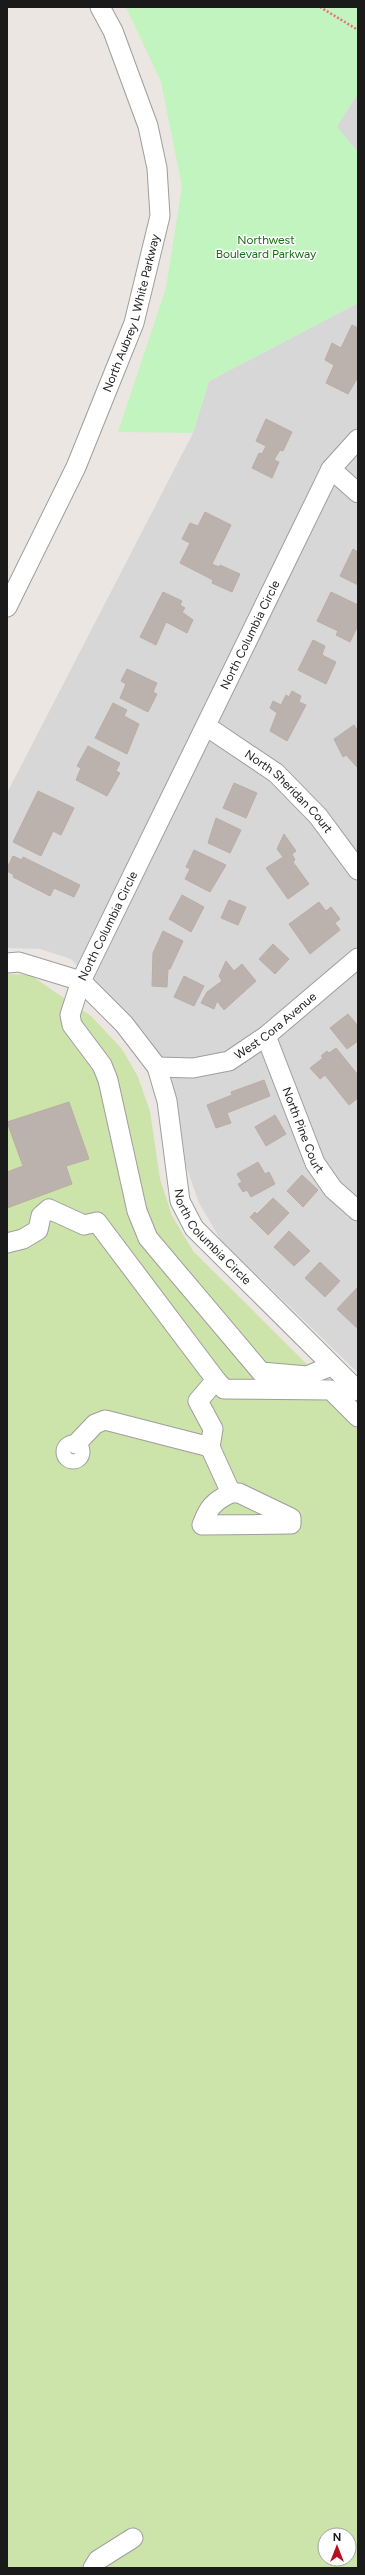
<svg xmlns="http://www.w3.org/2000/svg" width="365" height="2575" font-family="Figtree,sans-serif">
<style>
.residential{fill:#d8d7d8}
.grass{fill:#cce3a9;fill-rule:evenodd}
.park{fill:#c1f4bf}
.building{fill:#bbb2ae;stroke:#bcaca4}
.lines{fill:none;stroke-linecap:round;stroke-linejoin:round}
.minor-casing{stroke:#9e9e9e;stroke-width:21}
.path{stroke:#ee6f71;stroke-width:2.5;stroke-dasharray:2 2;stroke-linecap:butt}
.minor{stroke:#fff;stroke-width:19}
.labels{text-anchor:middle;stroke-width:3;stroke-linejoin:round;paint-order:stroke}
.park-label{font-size:12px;fill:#166e13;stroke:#fff}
.street-label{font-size:12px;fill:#1a1a1a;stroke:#fff}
</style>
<rect width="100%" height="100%" fill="#ebe6e1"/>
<g class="residential">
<polygon points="358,93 358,152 336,127"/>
<polygon points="358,303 358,1373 220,1239 199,1203 186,1166 177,1099 145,1033 71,959 40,949 7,948 7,793 193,433 209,381"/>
</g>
<path class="grass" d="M7 974 30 975 91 1016 122 1049 138 1077 150 1111 160 1179 172 1216 193 1251 358 1415V2568H7ZM325 2535H349V2559H325Z"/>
<polygon class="park" points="126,7 358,7 358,93 337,127 358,152 358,303 209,381 193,433 118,432 166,288 182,186 161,82"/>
<g class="building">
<polygon points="352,325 358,328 358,377 348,394 326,383 334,365 325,360 332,343 341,348"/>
<polygon points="266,419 292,432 283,451 280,450 274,460 279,462 272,478 252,468 259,453 262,454 266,446 256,441"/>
<polygon points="205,512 231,525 212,564 219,567 220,565 240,574 232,592 212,583 213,580 180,563 190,543 182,539 190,523 198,526"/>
<polygon points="353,549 358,552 358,585 340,576"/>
<polygon points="163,592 182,601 180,605 185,608 182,612 193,620 187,633 166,622 156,645 140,637"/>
<polygon points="331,592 358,605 358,625 350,642 336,635 338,631 317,621"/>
<polygon points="313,640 325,646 322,655 336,662 326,684 298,670"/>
<polygon points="127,669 157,683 153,692 157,694 148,712 120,698 126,684 121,681"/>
<polygon points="292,691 301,696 299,702 306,705 287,741 270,731 277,713 270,708 273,701 281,705 286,695 289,697"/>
<polygon points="113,703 127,710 124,716 139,724 127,754 95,738"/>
<polygon points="354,725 358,731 358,768 346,755 343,757 334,739"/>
<polygon points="88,746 120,763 116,771 120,773 107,796 76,780 81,768 77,766"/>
<polygon points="234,783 257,793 246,818 223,808"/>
<polygon points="38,791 74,808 61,835 53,831 41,856 13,842"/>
<polygon points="216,818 241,830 230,853 208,843"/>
<polygon points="284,834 296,851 292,854 295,860 293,862 309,884 288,899 266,868 283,857 277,849"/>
<polygon points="194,850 226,865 210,892 185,879 190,869 186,867"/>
<polygon points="13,856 22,860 23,857 80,885 74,897 54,888 50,896 13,877 14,875 7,871 7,868"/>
<polygon points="182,895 204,907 191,932 169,919"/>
<polygon points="229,900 246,907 238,925 221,918"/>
<polygon points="319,902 326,911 331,907 340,919 335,923 340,930 310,954 289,924"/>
<polygon points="163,931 183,941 170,969 168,969 167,987 152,986 153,953"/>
<polygon points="273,944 289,959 275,974 259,959"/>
<polygon points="226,961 234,971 242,964 256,981 224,1010 217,1001 214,1009 201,1003 207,992 222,981 219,976"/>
<polygon points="184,976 204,986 194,1006 174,997"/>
<polygon points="348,1014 358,1026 358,1041 347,1049 330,1028"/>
<polygon points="336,1048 358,1075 358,1098 349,1105 325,1075 320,1079 310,1068 323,1058 321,1056 327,1051 329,1053"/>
<polygon points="264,1080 270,1096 227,1113 231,1123 216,1128 207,1105 232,1095 231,1092"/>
<polygon points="69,1102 89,1159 66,1166 72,1184 7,1208 7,1172 23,1166 7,1122"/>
<polygon points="275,1115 286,1134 266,1146 255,1127"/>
<polygon points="258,1162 265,1174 269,1172 275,1184 251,1197 247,1190 243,1192 238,1184 242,1182 237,1174"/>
<polygon points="302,1175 318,1190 303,1207 287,1191"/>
<polygon points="273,1198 289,1213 268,1235 250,1217 255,1212 257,1214"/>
<polygon points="289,1231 310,1251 294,1266 274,1247"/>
<polygon points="320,1262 340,1281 325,1297 305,1278"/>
<polygon points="358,1287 358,1329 337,1309"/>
</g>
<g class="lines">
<defs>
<g id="minor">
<polyline points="331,469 358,493"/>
<path id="s1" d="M7 607 76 467 134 323 160 216 157 168 148 126 113 31 100 7"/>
<path id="s2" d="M206 726 276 773 318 816 358 870"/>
<path id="s3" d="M7 963 19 962 81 981 124 1024 157 1067 167 1101 180 1201 194 1228 358 1391"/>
<path id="s4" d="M266 1036 315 1163 333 1189 358 1211"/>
<path id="s5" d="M157 1067 193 1068 229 1061 266 1036 358 958"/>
<polyline points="7,1243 23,1239 38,1230 41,1216 49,1209 84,1225 97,1222 216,1380 198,1401 213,1429 210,1447"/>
<path id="s6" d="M331 1366 307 1376 261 1372 148 1238 137 1211 108 1080 102 1065 72 1025 70 1015 81 981 331 469 358 439"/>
<polyline points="216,1380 224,1389 331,1390 358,1417"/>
<path d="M76 1444 95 1424 105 1420 210 1447 231 1493C214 1501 208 1508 202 1525L291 1524V1518L239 1493H231"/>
<circle cx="73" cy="1452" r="7"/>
<polyline points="93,2568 98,2560 133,2538"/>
</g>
</defs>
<use href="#minor" class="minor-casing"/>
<polyline class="path" points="320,7 358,30"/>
<use href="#minor" class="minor"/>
</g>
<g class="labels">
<g class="park-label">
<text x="266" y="244">Northwest<tspan x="266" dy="14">Boulevard Parkway</tspan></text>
</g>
<g class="street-label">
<text dy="4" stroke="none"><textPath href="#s1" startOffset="320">North Aubrey L White Parkway</textPath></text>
<text dy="4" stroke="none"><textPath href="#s6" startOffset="908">North Columbia Circle</textPath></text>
<text dy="4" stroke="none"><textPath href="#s2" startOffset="106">North Sheridan Court</textPath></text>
<text dy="4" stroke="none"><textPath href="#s6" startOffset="584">North Columbia Circle</textPath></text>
<text dy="4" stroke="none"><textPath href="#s5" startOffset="131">West Cora Avenue</textPath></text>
<text dy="4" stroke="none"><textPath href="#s4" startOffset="101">North Pine Court</textPath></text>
<text dy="4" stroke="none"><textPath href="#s3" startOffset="376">North Columbia Circle</textPath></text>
</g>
</g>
<rect width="365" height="2575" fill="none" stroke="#1a1a1a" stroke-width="16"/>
<g transform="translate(337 2547)"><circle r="19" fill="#ffffff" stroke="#a3a3a3"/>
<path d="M0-3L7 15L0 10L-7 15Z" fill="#b60f23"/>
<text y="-6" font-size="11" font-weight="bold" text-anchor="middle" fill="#1a1a1a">N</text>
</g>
</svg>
